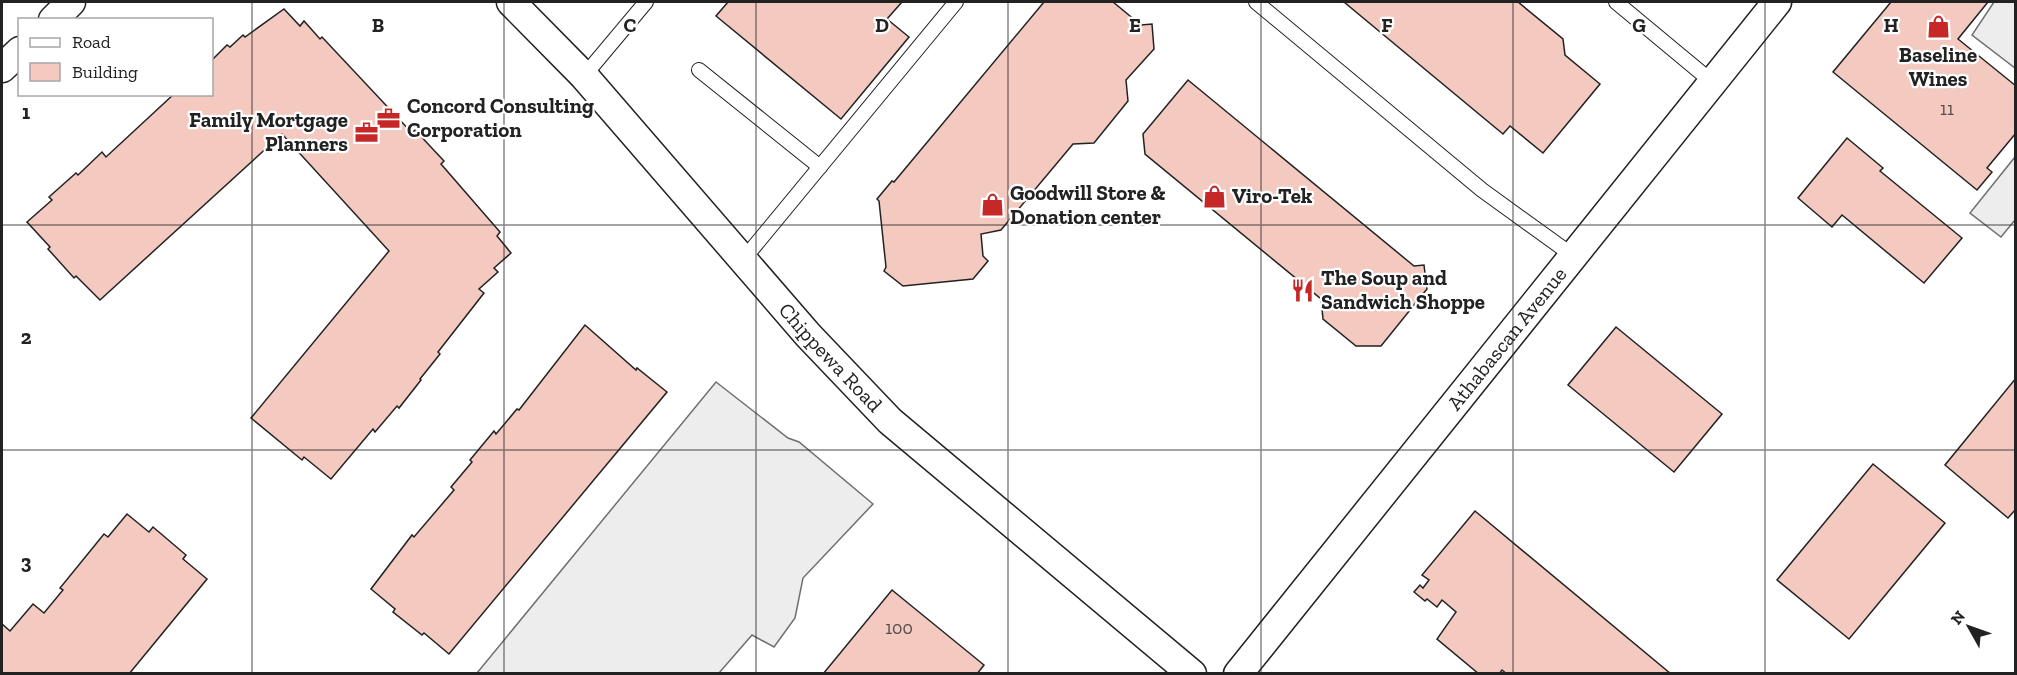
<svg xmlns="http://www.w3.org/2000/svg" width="2017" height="675" font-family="'Zilla Slab',serif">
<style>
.parking{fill:#ededed;stroke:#6f6f6f;stroke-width:1.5}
.building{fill:#f3c9c0;stroke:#222;stroke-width:1.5}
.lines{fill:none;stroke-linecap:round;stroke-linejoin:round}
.service-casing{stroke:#222;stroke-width:16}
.minor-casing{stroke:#222;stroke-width:31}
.service{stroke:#fff;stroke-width:14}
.minor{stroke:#fff;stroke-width:28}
.grid{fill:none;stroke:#222;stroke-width:1.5;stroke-opacity:0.55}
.labels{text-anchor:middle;stroke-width:4.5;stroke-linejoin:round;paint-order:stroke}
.number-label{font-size:18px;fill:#564c4a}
.poi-label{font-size:21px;font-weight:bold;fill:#222;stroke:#fff;text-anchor:start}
.street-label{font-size:21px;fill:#222;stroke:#fff}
.grid-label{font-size:20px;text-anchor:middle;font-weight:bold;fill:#222;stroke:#fff;stroke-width:4.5;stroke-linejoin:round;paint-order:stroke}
</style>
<rect width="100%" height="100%" fill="#fff"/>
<g class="parking">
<polygon points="1994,2 2015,2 2015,68 1972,35"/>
<polygon points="2015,157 2015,220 2001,237 1970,213"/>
<polygon points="716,382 788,438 799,442 873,504 803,578 795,618 774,647 752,635 719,673 477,673"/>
</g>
<g class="building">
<polygon points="728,2 902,2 887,19 909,37 841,119 716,16"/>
<polygon points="1044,2 1113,2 1141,25 1152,24 1154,49 1126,80 1128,101 1094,143 1073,144 1001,230 981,234 983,256 988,261 973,279 903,286 884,271 886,267 879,201 877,199 892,181 894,182"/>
<polygon points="1344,2 1518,2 1563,39 1565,55 1600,84 1543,153 1510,126 1503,134"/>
<polygon points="1891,2 1988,2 1958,39 2016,86 2016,133 1987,168 1992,172 1977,190 1833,72"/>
<polygon points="284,9 300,26 304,21 320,39 322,37 412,133 415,130 444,161 441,164 500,232 497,236 511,253 494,268 498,272 479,289 484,293 438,352 440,354 420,379 421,380 399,408 397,406 375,432 373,429 331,479 304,457 302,460 251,418 389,251 282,134 100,300 76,276 74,278 48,249 50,247 27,222 52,200 49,197 76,173 78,175 102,152 106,157 174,94 212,94 212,60 227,45 230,47 243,35 245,37"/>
<polygon points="1188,80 1414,266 1424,265 1427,289 1381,346 1356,346 1323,319 1321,299 1145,154 1143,134"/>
<polygon points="1847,138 1883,168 1880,171 1962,238 1924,283 1842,215 1832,227 1798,198"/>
<polygon points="585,325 636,370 637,368 667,392 449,654 424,633 422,635 393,612 395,609 371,589 412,535 414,537 454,490 451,487 472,462 470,460 494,431 496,434 517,409 519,410"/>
<polygon points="1616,327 1722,414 1674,472 1568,385"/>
<polygon points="2016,378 2016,509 2008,518 1945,465"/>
<polygon points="1873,464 1945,523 1849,639 1777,580"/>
<polygon points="1475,511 1671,674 1507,674 1502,670 1499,674 1479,674 1437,639 1456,612 1442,600 1437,607 1427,599 1425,601 1414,592 1420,585 1423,588 1429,580 1422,575"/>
<polygon points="127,514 149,532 153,527 186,555 183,559 207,579 129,674 2,674 2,624 10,631 33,604 44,613 63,590 60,588 104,534 108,537"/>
<polygon points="892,590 984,665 977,674 823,674"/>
</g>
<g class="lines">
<defs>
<g id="service">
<polyline points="1256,2 1482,190 1572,255"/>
<polyline points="1616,2 1711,81"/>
<polyline points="699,70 820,167"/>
<polyline points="584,76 646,2"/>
<polyline points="743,260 956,2"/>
</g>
<g id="minor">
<path id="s1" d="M511 2 584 76 808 335 890 421 1192 674"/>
<polyline points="53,20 71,2"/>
<polyline points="2,68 20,51"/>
<path id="s2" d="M1238 674 1777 2"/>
</g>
</defs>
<use href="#service" class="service-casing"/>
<use href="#minor" class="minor-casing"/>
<use href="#service" class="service"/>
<use href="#minor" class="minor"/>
</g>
<path class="grid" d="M252 2V674M504 2V674M756 2V674M1008 2V674M1261 2V674M1513 2V674M1765 2V674M2 225H2016M2 450H2016"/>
<defs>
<symbol id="shop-bare" viewBox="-9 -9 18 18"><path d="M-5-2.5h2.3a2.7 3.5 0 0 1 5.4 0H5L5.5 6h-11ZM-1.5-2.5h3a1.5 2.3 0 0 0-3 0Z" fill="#c62828" stroke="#fff" stroke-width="2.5" paint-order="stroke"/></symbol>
<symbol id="office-bare" viewBox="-9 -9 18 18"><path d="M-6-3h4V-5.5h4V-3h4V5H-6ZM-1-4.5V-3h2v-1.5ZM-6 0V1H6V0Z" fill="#c62828" stroke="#fff" stroke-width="2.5" paint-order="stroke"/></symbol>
<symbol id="restaurant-bare" viewBox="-9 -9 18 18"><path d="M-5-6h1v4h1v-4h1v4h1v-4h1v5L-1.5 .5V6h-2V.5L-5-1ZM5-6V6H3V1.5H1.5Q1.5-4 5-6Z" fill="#c62828" stroke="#fff" stroke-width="2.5" paint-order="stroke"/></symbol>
</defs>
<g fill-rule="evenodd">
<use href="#shop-bare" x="1922" y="10" width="33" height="33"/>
<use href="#office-bare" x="372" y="102" width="33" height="33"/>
<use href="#office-bare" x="350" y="116" width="33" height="33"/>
<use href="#shop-bare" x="1198" y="180" width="33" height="33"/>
<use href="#shop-bare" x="976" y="188" width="33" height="33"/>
<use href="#restaurant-bare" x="1286" y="274" width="33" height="33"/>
</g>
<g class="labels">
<g class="number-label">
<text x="1947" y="115">11</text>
<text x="899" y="634">100</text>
</g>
<g class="poi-label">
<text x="1938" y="62" text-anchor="middle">Baseline<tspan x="1938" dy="24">Wines</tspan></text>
<text x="407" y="113">Concord Consulting<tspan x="407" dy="24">Corporation</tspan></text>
<text x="348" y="127" text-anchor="end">Family Mortgage<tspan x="348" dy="24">Planners</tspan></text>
<text x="1010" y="200">Goodwill Store &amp;<tspan x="1010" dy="24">Donation center</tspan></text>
<text x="1232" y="203">Viro-Tek</text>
<text x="1321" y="285">The Soup and<tspan x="1321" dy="24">Sandwich Shoppe</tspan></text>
</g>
<g class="street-label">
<text dy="7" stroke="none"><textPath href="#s2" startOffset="430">Athabascan Avenue</textPath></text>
<text dy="7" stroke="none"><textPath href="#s1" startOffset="478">Chippewa Road</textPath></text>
</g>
</g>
<g class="grid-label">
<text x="378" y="32">B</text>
<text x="630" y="32">C</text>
<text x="882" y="32">D</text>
<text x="1135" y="32">E</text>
<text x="1387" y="32">F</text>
<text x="1639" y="32">G</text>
<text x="1891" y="32">H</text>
<text x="26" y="119">1</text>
<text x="26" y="344">2</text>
<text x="26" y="569">3</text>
</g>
<rect width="2017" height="675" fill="none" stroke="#222222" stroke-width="6"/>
<rect x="18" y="18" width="195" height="78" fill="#ffffff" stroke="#a7a7a7" stroke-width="1.5"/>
<rect x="30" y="38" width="30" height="9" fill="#ffffff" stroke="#a7a7a7" stroke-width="1.5"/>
<text x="72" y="48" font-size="18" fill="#222222">Road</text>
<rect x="30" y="63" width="30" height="18" fill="#f3c9c0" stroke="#a7a7a7" stroke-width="1.5"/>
<text x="72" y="78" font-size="18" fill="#222222">Building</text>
<g transform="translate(1969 627) rotate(310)" stroke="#ffffff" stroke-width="4.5" paint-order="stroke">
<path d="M0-4.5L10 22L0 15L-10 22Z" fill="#222222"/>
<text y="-9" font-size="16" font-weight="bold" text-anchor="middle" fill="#222222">N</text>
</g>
</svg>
